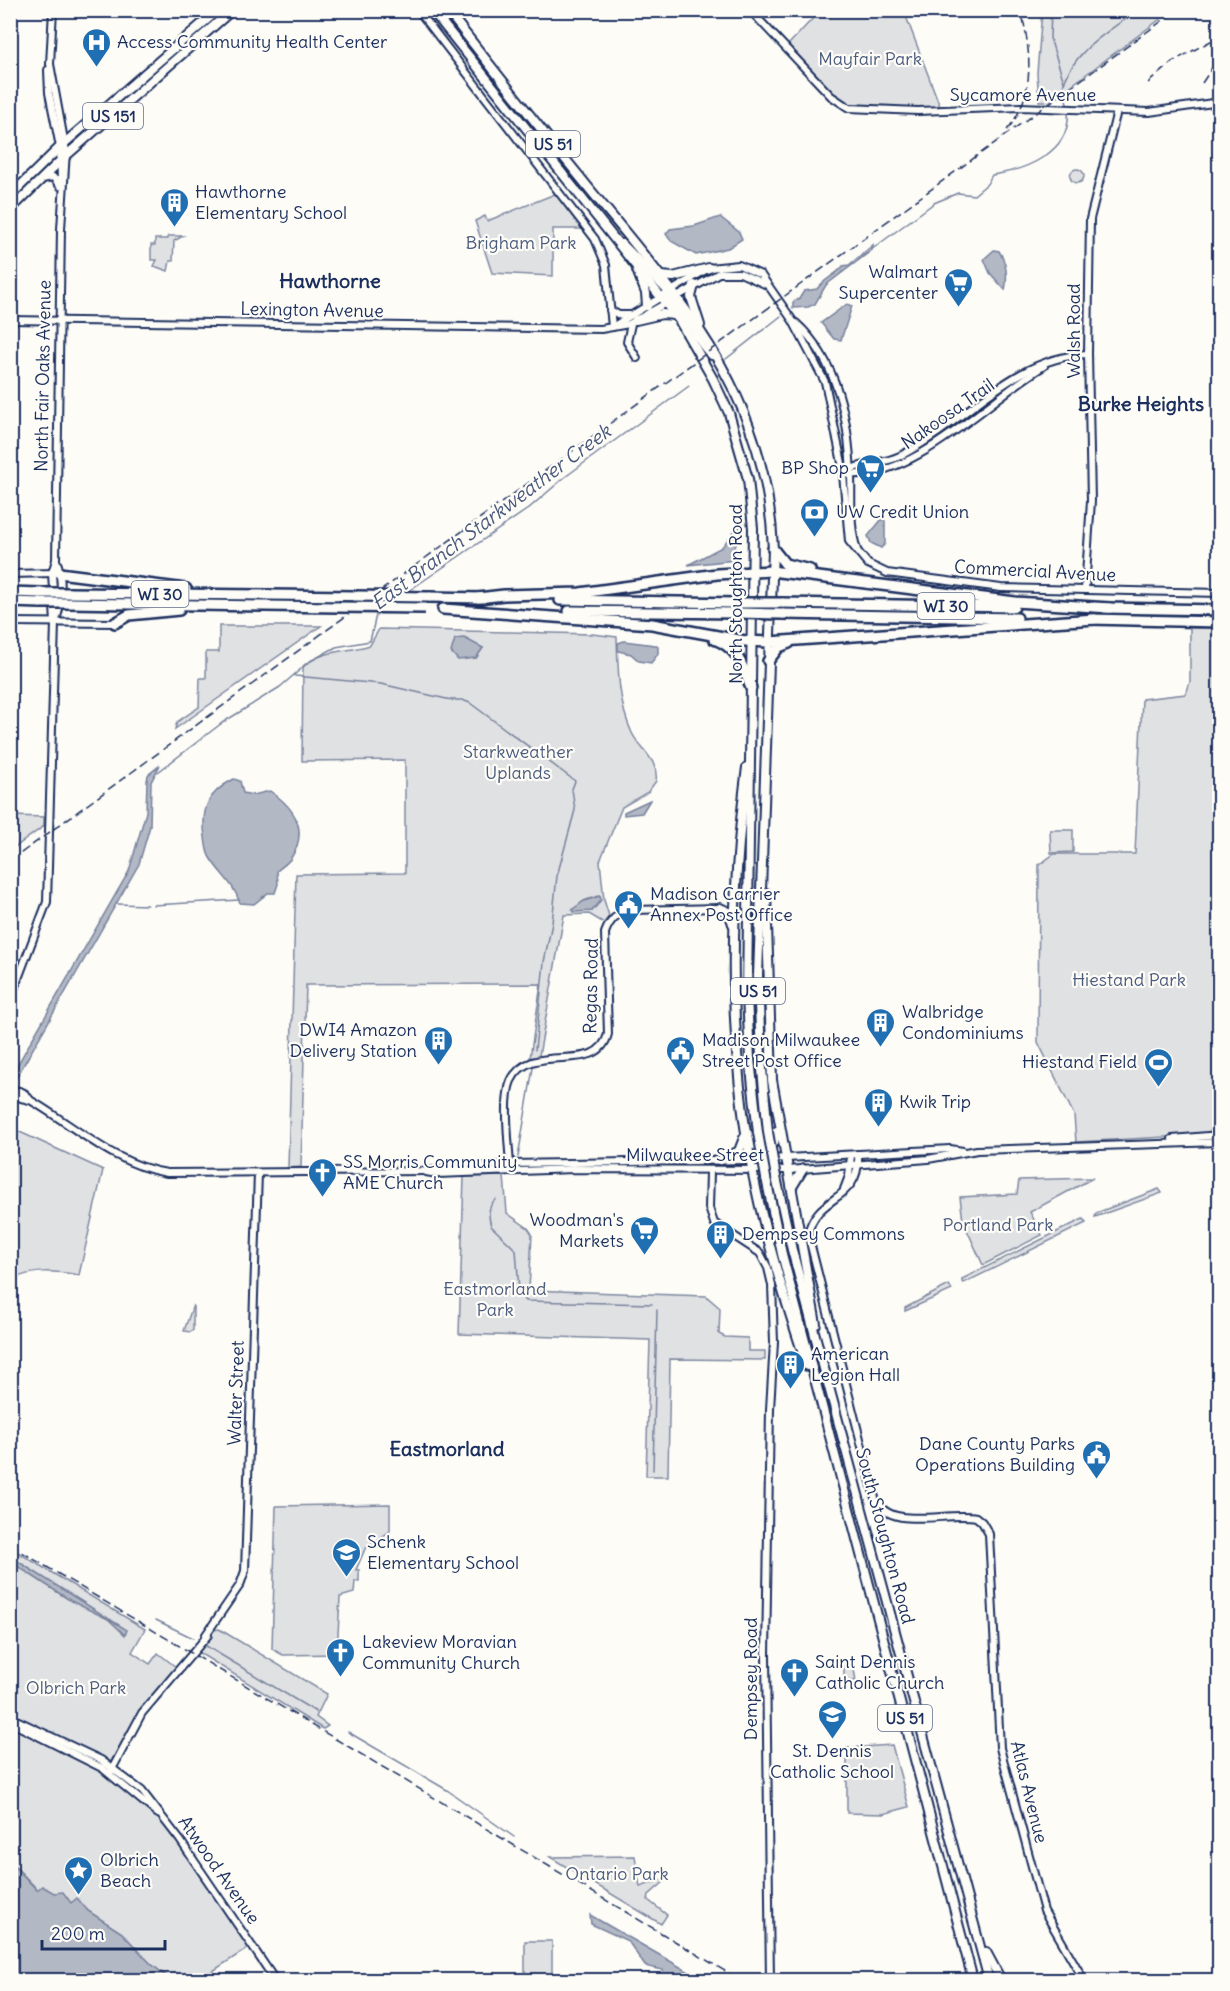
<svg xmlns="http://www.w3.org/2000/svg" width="1230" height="1991" font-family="Delius,sans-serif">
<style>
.green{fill:#e0e1e3;stroke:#7e88a0;stroke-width:1.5;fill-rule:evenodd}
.water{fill:#b3b8c5;stroke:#76819c;stroke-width:1.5}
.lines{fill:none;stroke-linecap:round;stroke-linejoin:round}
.stream{stroke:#76819c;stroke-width:1.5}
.minor-casing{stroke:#1b2f5e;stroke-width:10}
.major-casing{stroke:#1b2f5e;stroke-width:12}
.highway-casing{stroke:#1b2f5e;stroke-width:14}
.minor{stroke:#fdfcf7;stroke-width:6}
.major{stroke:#fdfcf7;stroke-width:8}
.highway{stroke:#fdfcf7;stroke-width:9}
.rail{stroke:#1b2f5e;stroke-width:1.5;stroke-dasharray:9 4.5;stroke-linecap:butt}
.major-bridge-casing{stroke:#1b2f5e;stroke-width:12;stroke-linecap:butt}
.highway-bridge-casing{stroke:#1b2f5e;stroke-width:14;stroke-linecap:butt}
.major-bridge{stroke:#fdfcf7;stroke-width:8}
.highway-bridge{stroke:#fdfcf7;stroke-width:9}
.labels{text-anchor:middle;stroke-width:4.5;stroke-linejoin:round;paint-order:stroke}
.shield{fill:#fdfcf7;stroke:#5f6c8c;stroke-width:1.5}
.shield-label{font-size:16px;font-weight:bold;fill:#1b2f5e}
.poi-label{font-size:18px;fill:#1b2f5e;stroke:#fdfcf7;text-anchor:start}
.park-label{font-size:18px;fill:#4c5c7f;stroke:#fdfcf7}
.street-label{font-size:18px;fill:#1b2f5e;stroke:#fdfcf7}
.neighbourhood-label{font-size:20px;font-weight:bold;fill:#1b2f5e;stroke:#fdfcf7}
.water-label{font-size:20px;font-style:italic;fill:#49587d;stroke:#fdfcf7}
</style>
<rect width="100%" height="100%" fill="#fdfcf7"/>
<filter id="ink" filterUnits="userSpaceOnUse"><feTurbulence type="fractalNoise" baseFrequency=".0167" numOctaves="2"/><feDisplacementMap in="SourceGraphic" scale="12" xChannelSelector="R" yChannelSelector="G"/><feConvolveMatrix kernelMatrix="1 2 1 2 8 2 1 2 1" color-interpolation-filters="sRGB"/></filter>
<g filter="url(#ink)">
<g class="green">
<path d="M817 11H904L941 109C910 108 860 114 835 96L788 45 817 14Z"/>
<polygon points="1042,11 1171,11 1045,105 1045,101 1039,101 1037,73"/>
<circle cx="1077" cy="176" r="7"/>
<polygon points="560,192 583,229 553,229 553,276 492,273 475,221 485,216 487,221"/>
<polygon points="168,236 183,236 174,241 173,261 170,261 168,271 154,266 157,260 151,260 151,245 155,245 155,239 168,239"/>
<polygon points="219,626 321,626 175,729 177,722 199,707 200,678 206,678 206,652 219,652"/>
<polygon points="1190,628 1219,628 1219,1134 1076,1142 1074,1115 1038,1042 1039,865 1054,854 1135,854 1142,699 1186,694 1190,682"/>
<path d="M379 629 592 634 617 637C618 669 618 703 632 733 640 750 659 759 656 781L648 792 622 807 600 861 604 900 609 916 604 923 589 914 564 915 539 1056 530 1058 541 984 306 985 301 1167 288 1168 296 874 405 873V760L302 761 303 666C322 650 347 652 370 645ZM455 639 483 648 476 658ZM598 896V904L592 911 573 910 584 901Z"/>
<polygon points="11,816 44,817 44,826 11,850"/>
<polygon points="1050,830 1073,830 1073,852 1051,853"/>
<path d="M11 1128 103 1170 79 1275C54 1271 33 1269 11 1280Z"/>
<polygon points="504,1176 507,1213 528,1228 532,1234 529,1290 706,1296 720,1308 719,1334 725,1337 748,1338 748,1351 765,1351 765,1360 670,1359 668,1476 646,1476 650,1340 459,1334 464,1177"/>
<polygon points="1093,1178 1030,1212 1042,1235 983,1265 963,1221 960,1197 1017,1194 1019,1180"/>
<polygon points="1159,1189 1162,1193 1095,1217 1096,1213"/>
<polygon points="1083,1219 1086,1223 964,1283 962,1282 962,1279"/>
<polygon points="949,1285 952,1290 905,1311 905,1308"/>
<polygon points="193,1305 193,1330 191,1332 184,1331"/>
<polygon points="390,1504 390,1531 365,1549 356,1570 359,1570 359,1581 355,1581 354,1593 340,1597 337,1654 283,1655 272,1649 276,1506"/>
<polygon points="11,1548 145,1629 132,1652 150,1664 158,1653 176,1667 138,1713 105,1772 159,1814 253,1945 199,1980 171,1980 151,1964 122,1933 88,1911 77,1899 71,1903 54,1893 38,1890 11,1862"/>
<polygon points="219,1629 327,1694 316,1717 328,1726 323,1729 196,1651 214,1630"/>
<polygon points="853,1664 856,1681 844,1681 844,1666"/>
<polygon points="892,1745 909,1807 883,1814 847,1813 847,1748"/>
<polygon points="635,1856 640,1887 663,1879 665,1881 649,1895 648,1900 667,1915 661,1924 550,1857"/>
<rect x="525" y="1941" width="27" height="39"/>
</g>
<g class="water">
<polygon points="720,217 739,232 742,239 728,248 696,255 671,241 666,234 670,229 694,226"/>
<path d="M873 245 872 250 826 285 815 304 808 307 793 308V302L799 299 804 291 817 289C825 278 837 275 843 266L849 265Z"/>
<path d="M994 250 999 251C1006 262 1008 276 1005 290L990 273 984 259Z"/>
<polygon points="847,304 852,306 841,340 834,339 821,323"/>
<polygon points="882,519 885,521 885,544 881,548 871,543 868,536"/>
<polygon points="740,524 739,538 734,549 738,554 735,560 688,565 722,547"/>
<polygon points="464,638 483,648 476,658 458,660 451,652 455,639"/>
<polygon points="624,641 655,645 658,647 658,654 651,663 639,661 631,654 618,651 618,643"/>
<polygon points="160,765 151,782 150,826 139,864 11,1087 11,1076 129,871 146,812 147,781 148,775"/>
<path d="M234 779 240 781 243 793 253 795 270 791C295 808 309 830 291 858 288 863 281 867 277 871L278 884 275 893H268L254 904 240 903C232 880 220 875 209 856 206 849 206 844 205 837 201 809 207 793 234 779Z"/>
<polygon points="650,800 642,813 624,815 624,812"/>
<polygon points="600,896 601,900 592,911 574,912 573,909 584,901"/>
<polygon points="11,1557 127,1630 125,1635 108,1619 71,1601 11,1562"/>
<polygon points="10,1862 37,1890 42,1886 54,1893 63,1892 71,1903 77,1898 88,1911 122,1933 151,1964 171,1980 11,1980"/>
<polygon points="590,1915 689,1972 689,1979 664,1980 663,1970 645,1966 628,1941 591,1924"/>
</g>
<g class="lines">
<g class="stream">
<polyline points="1051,10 1050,38 1064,82"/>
<path d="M1062 91C1070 52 1108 32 1138 10"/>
<polyline points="1065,96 1068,107"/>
<path d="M871 250 934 203 958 193 974 195 987 184 992 175C1026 170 1072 152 1068 111"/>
<polyline points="859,259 867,253"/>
<polyline points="726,359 781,316"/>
<polyline points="407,592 528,509 565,477 689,386"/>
<polyline points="295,676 381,684 451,700 462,700 470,703 575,781 572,789 575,810 557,876 552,923 544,962 535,1050"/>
<polyline points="158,772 222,723 280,687 309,662 336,647 370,641 376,615 382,611"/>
<polyline points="117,904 147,905"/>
<polyline points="153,905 239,900"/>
<polyline points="518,1157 533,1068"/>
<path d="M496 1199C487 1206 488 1216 491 1226L516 1250 519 1290 526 1301 652 1304"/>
<polyline points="653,1470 657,1310"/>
<polyline points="156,1620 193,1638"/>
<polyline points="206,1646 316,1712"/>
<polyline points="348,1732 447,1790 514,1837"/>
</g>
<defs>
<g id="minor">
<polyline points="418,10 595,239 606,265 612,327"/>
<polyline points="750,10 831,96 849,108 918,111 1021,107 1149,112 1220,102"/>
<polyline points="48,70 49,93 60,147 61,182"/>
<polyline points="42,179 53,177 60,186"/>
<polyline points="610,310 619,315 629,315"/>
<polyline points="10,320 601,329 629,324 719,273 740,273 767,285"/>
<path d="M796 323C838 361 849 421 851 476 852 500 849 526 857 550"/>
<polyline points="631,324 627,342 637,358"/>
<polyline points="612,327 709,268 739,265 761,275 793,321 825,382 842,463 849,541 868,564 887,573 1001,588 1220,593"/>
<path d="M843 473C860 462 882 465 900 456 964 424 1011 357 1088 354"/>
<path d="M849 474C914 480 990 398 1044 366"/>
<polyline points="10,574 55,573"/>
<polyline points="1085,590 1091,501 1088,354 1090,219 1117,111"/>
<polyline points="10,622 115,623"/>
<path d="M55 622C62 608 63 574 56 560"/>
<polyline points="10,1000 47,902 55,623 52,573 56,560 61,229 66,151 50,64 53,10"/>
<polyline points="11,1090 21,1098 30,1100"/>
<path d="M12 1091C20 1089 26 1093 30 1100 75 1126 115 1165 167 1173L426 1171 510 1164 750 1160 950 1149 963 1151"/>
<polyline points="1172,1139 1220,1135"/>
<path d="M858 1154C861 1203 816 1193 808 1234L875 1498C888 1532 947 1511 976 1517L982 1522 989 1534 1000 1748 1044 1911 1084 1980"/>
<path d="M510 1166C509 1145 503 1099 511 1081 531 1038 597 1078 608 1034L605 933C610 919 618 912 632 910L720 908"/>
<polyline points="426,1172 437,1174 573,1169 788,1170 928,1159 977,1150 1220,1142"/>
<polyline points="710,1172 709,1208 714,1223 760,1253 768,1268 772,1285 774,1342 770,1409 766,1655 770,1980"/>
<polyline points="844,1189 849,1176 851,1155"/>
<polyline points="205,1636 240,1585 245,1571 258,1173"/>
<polyline points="10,1717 101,1760 142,1791 180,1840 275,1980"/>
<polyline points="10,1722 102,1768 158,1814"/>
<polyline points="110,1773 142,1713 208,1635"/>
</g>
<g id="major">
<polyline points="432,10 679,320 713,379 729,413 748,479 753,528 747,995 750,1059 758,1133"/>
<path d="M447 10C495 72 543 132 592 192 684 304 767 394 773 549L758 976 761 1059 768 1132"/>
<polyline points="10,196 60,147 218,10"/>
<polyline points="10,210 60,161 232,10"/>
<polyline points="622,244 668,291"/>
<polyline points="637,270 646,293 647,306"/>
<polyline points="661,276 673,277 709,268"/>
<polyline points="694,285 691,297 700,325"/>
<path d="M661 296C686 302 693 340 712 355"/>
<polyline points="636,320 662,314 675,315"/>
<path d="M747 767C731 893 727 1026 749 1152 761 1224 784 1297 807 1366"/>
<polyline points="766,893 772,1080 816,1324"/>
<polyline points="720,908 729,912 733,924"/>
<polyline points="748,1134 754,1145 763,1148 774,1143 777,1131"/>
<polyline points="721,1160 739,1151 744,1138"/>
<polyline points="776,1177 792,1250 989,1980"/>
<polyline points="766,1178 782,1254 973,1980"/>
<polyline points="792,1187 803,1169"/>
<polyline points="986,1952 1001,1980"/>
</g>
<g id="highway">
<polyline points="773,549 785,564 810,570"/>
<polyline points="59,573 186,589"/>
<polyline points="10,592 41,593"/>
<polyline points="69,593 355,596"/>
<polyline points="429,597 483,598"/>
<polyline points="478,598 504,595 580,593 717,574 771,571 1015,602 1110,608"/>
<polyline points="560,600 737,603"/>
<polyline points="10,602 41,603"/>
<polyline points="67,603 338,607"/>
<polyline points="782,603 1014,607"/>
<polyline points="1105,608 1220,610"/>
<polyline points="443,609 652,624 745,641 769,642 1095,619"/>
<polyline points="569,611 737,613"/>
<polyline points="782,614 1017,618"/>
<polyline points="1090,619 1220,622"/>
<polyline points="115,623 129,615 179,610"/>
<path d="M714 639C739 648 742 666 751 688"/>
<polyline points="768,661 779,647 789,643"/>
</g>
</defs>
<use href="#minor" class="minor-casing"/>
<use href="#major" class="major-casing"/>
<use href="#highway" class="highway-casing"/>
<use href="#minor" class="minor"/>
<use href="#major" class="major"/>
<use href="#highway" class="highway"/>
<g class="rail">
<polyline points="1148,83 1172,62 1220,36"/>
<polyline points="1202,83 1220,56"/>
<path d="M1007 130C1036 95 1031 52 1021 10"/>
<polyline points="10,861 1177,10"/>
<polyline points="10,1545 740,1980"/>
</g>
<defs>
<g id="major-bridge">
<polyline points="768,1132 776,1177"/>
<polyline points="758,1133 766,1178"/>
</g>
<g id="highway-bridge">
<polyline points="41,593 69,593"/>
<polyline points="355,596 429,597"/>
<polyline points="41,603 67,603"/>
<polyline points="737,603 782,603"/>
<polyline points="338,607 425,608"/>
<polyline points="737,613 782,614"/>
</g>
</defs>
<use href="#major-bridge" class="major-bridge-casing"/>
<use href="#highway-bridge" class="highway-bridge-casing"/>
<use href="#major-bridge" class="major-bridge"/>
<use href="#highway-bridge" class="highway-bridge"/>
</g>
</g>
<defs>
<symbol id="hospital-pin" viewBox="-11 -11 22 30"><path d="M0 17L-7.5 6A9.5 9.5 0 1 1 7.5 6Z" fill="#1f6fb2" stroke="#fdfcf7"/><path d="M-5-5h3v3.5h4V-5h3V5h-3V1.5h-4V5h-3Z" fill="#fff"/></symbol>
<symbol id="building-pin" viewBox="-11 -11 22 30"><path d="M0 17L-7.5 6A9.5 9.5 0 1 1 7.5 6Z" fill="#1f6fb2" stroke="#fdfcf7"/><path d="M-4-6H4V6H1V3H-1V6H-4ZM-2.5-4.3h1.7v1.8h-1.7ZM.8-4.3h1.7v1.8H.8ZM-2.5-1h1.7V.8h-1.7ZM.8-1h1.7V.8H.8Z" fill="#fff"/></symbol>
<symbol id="supermarket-pin" viewBox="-11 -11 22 30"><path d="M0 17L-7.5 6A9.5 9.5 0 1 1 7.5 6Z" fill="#1f6fb2" stroke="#fdfcf7"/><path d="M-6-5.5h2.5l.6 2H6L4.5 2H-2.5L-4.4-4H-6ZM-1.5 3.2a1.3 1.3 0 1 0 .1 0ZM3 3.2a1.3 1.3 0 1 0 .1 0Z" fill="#fff"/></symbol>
<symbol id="bank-pin" viewBox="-11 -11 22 30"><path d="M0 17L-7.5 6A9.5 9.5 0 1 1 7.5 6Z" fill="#1f6fb2" stroke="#fdfcf7"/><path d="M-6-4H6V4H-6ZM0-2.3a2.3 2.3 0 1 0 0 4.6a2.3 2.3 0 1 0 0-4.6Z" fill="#fff"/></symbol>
<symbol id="civic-pin" viewBox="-11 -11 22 30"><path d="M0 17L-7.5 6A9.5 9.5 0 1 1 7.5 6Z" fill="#1f6fb2" stroke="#fdfcf7"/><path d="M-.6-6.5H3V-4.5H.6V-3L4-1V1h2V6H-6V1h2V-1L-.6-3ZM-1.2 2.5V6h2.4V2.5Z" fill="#fff"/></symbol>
<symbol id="stadium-pin" viewBox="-11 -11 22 30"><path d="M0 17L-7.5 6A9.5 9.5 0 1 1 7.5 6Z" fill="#1f6fb2" stroke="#fdfcf7"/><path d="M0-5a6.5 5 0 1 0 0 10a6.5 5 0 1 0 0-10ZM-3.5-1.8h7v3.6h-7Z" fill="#fff"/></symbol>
<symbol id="church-pin" viewBox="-11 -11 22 30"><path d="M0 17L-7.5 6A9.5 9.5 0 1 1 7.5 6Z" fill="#1f6fb2" stroke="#fdfcf7"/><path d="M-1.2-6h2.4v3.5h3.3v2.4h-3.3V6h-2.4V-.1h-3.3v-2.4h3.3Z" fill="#fff"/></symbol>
<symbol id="school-pin" viewBox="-11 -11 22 30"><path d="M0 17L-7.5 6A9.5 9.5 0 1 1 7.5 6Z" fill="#1f6fb2" stroke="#fdfcf7"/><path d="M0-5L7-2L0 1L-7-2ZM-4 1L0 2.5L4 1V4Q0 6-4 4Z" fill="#fff"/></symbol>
<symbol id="sight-pin" viewBox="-11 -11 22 30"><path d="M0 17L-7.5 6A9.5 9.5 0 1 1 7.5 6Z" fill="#1f6fb2" stroke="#fdfcf7"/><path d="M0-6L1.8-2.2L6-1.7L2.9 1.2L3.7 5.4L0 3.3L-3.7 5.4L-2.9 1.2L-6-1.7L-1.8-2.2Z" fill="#fff"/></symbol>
</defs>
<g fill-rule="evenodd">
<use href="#hospital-pin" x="80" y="26" width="33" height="45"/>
<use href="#building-pin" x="158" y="186" width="33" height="45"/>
<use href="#supermarket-pin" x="942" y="266" width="33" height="45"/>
<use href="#supermarket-pin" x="854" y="452" width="33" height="45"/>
<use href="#bank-pin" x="798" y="496" width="33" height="45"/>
<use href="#civic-pin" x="612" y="888" width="33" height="45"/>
<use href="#building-pin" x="864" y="1006" width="33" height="45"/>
<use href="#building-pin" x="422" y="1024" width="33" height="45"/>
<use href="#civic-pin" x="664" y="1034" width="33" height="45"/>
<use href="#stadium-pin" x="1142" y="1046" width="33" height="45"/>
<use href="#building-pin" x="862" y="1086" width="33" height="45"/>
<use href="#church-pin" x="306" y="1156" width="33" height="45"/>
<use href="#supermarket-pin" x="628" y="1214" width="33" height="45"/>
<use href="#building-pin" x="704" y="1218" width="33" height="45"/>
<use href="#building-pin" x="774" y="1348" width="33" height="45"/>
<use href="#civic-pin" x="1080" y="1438" width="33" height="45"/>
<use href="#school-pin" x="330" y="1536" width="33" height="45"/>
<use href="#church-pin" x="324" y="1636" width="33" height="45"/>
<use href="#church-pin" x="778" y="1656" width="33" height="45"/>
<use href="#school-pin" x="816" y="1698" width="33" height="45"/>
<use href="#sight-pin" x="62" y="1854" width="33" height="45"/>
</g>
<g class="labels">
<g class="shield">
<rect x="83" y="103" width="60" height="26" rx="4.5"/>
<rect x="526" y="131" width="54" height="26" rx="4.5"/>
<rect x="131.5" y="581" width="57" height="26" rx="4.5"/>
<rect x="917.5" y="593" width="57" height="26" rx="4.5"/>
<rect x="731" y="978" width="54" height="26" rx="4.5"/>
<rect x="878" y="1705" width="54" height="26" rx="4.5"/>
</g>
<g class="shield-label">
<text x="113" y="122">US 151</text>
<text x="553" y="150">US 51</text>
<text x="160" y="600">WI 30</text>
<text x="946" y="612">WI 30</text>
<text x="758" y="997">US 51</text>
<text x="905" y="1724">US 51</text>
</g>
<g class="poi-label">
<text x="117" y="48">Access Community Health Center</text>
<text x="195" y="198">Hawthorne<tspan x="195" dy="21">Elementary School</tspan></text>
<text x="938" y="278" text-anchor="end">Walmart<tspan x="938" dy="21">Supercenter</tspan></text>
<text x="849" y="474" text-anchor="end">BP Shop</text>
<text x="836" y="518">UW Credit Union</text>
<text x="650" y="900">Madison Carrier<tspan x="650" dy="21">Annex Post Office</tspan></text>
<text x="902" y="1018">Walbridge<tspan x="902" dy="21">Condominiums</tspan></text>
<text x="417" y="1036" text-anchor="end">DWI4 Amazon<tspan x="417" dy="21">Delivery Station</tspan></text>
<text x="702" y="1046">Madison Milwaukee<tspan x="702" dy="21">Street Post Office</tspan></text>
<text x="1137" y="1068" text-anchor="end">Hiestand Field</text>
<text x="899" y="1108">Kwik Trip</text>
<text x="343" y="1168">SS Morris Community<tspan x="343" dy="21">AME Church</tspan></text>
<text x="624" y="1226" text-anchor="end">Woodman's<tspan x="624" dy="21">Markets</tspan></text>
<text x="742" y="1240">Dempsey Commons</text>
<text x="811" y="1360">American<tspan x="811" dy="21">Legion Hall</tspan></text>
<text x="1075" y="1450" text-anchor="end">Dane County Parks<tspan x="1075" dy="21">Operations Building</tspan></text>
<text x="367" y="1548">Schenk<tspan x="367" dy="21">Elementary School</tspan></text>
<text x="362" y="1648">Lakeview Moravian<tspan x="362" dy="21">Community Church</tspan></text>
<text x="815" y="1668">Saint Dennis<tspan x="815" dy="21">Catholic Church</tspan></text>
<text x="832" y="1757" text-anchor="middle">St. Dennis<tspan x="832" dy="21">Catholic School</tspan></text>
<text x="100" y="1866">Olbrich<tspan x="100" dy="21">Beach</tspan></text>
</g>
<g class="park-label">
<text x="870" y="65">Mayfair Park</text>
<text x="521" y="249">Brigham Park</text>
<text x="518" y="758">Starkweather<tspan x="518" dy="21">Uplands</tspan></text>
<text x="1129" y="986">Hiestand Park</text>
<text x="998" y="1231">Portland Park</text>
<text x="495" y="1295">Eastmorland<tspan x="495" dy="21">Park</tspan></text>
<text x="76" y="1694">Olbrich Park</text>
<text x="617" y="1880">Ontario Park</text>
</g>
<g class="street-label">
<text x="1023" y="101">Sycamore Avenue</text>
<text transform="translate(312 310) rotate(1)" y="6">Lexington Avenue</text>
<text transform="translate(1074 331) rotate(-90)" y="6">Walsh Road</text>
<text transform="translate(43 376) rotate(-89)" y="6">North Fair Oaks Avenue</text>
<text transform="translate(948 414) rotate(-35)" y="6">Nakoosa Trail</text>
<text transform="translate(1035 571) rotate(3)" y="6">Commercial Avenue</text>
<text transform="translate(736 594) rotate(-90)" y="6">North Stoughton Road</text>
<text transform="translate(591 986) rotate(-89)" y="6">Regas Road</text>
<text x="695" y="1161">Milwaukee Street</text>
<text transform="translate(236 1393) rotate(-88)" y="6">Walter Street</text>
<text transform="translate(885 1536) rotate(75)" y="6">South Stoughton Road</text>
<text transform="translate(751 1679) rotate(-90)" y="6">Dempsey Road</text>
<text transform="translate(1029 1792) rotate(76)" y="6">Atlas Avenue</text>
<text transform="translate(219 1870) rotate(55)" y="6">Atwood Avenue</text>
</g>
<g class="neighbourhood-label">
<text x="330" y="288">Hawthorne</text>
<text x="1141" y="411">Burke Heights</text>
<text x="447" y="1456">Eastmorland</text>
</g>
<g class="water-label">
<text transform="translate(491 517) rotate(-37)" y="7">East Branch Starkweather Creek</text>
</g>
</g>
<rect width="1230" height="1991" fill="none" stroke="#fdfcf7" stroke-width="36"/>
<rect x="18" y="18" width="1194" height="1955" fill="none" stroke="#1b2f5e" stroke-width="2" filter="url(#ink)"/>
<path d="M42 1940v9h123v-9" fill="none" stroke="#1b2f5e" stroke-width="3"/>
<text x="51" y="1940" font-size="18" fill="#1b2f5e" stroke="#fdfcf7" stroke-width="4.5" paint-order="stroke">200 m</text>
</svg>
